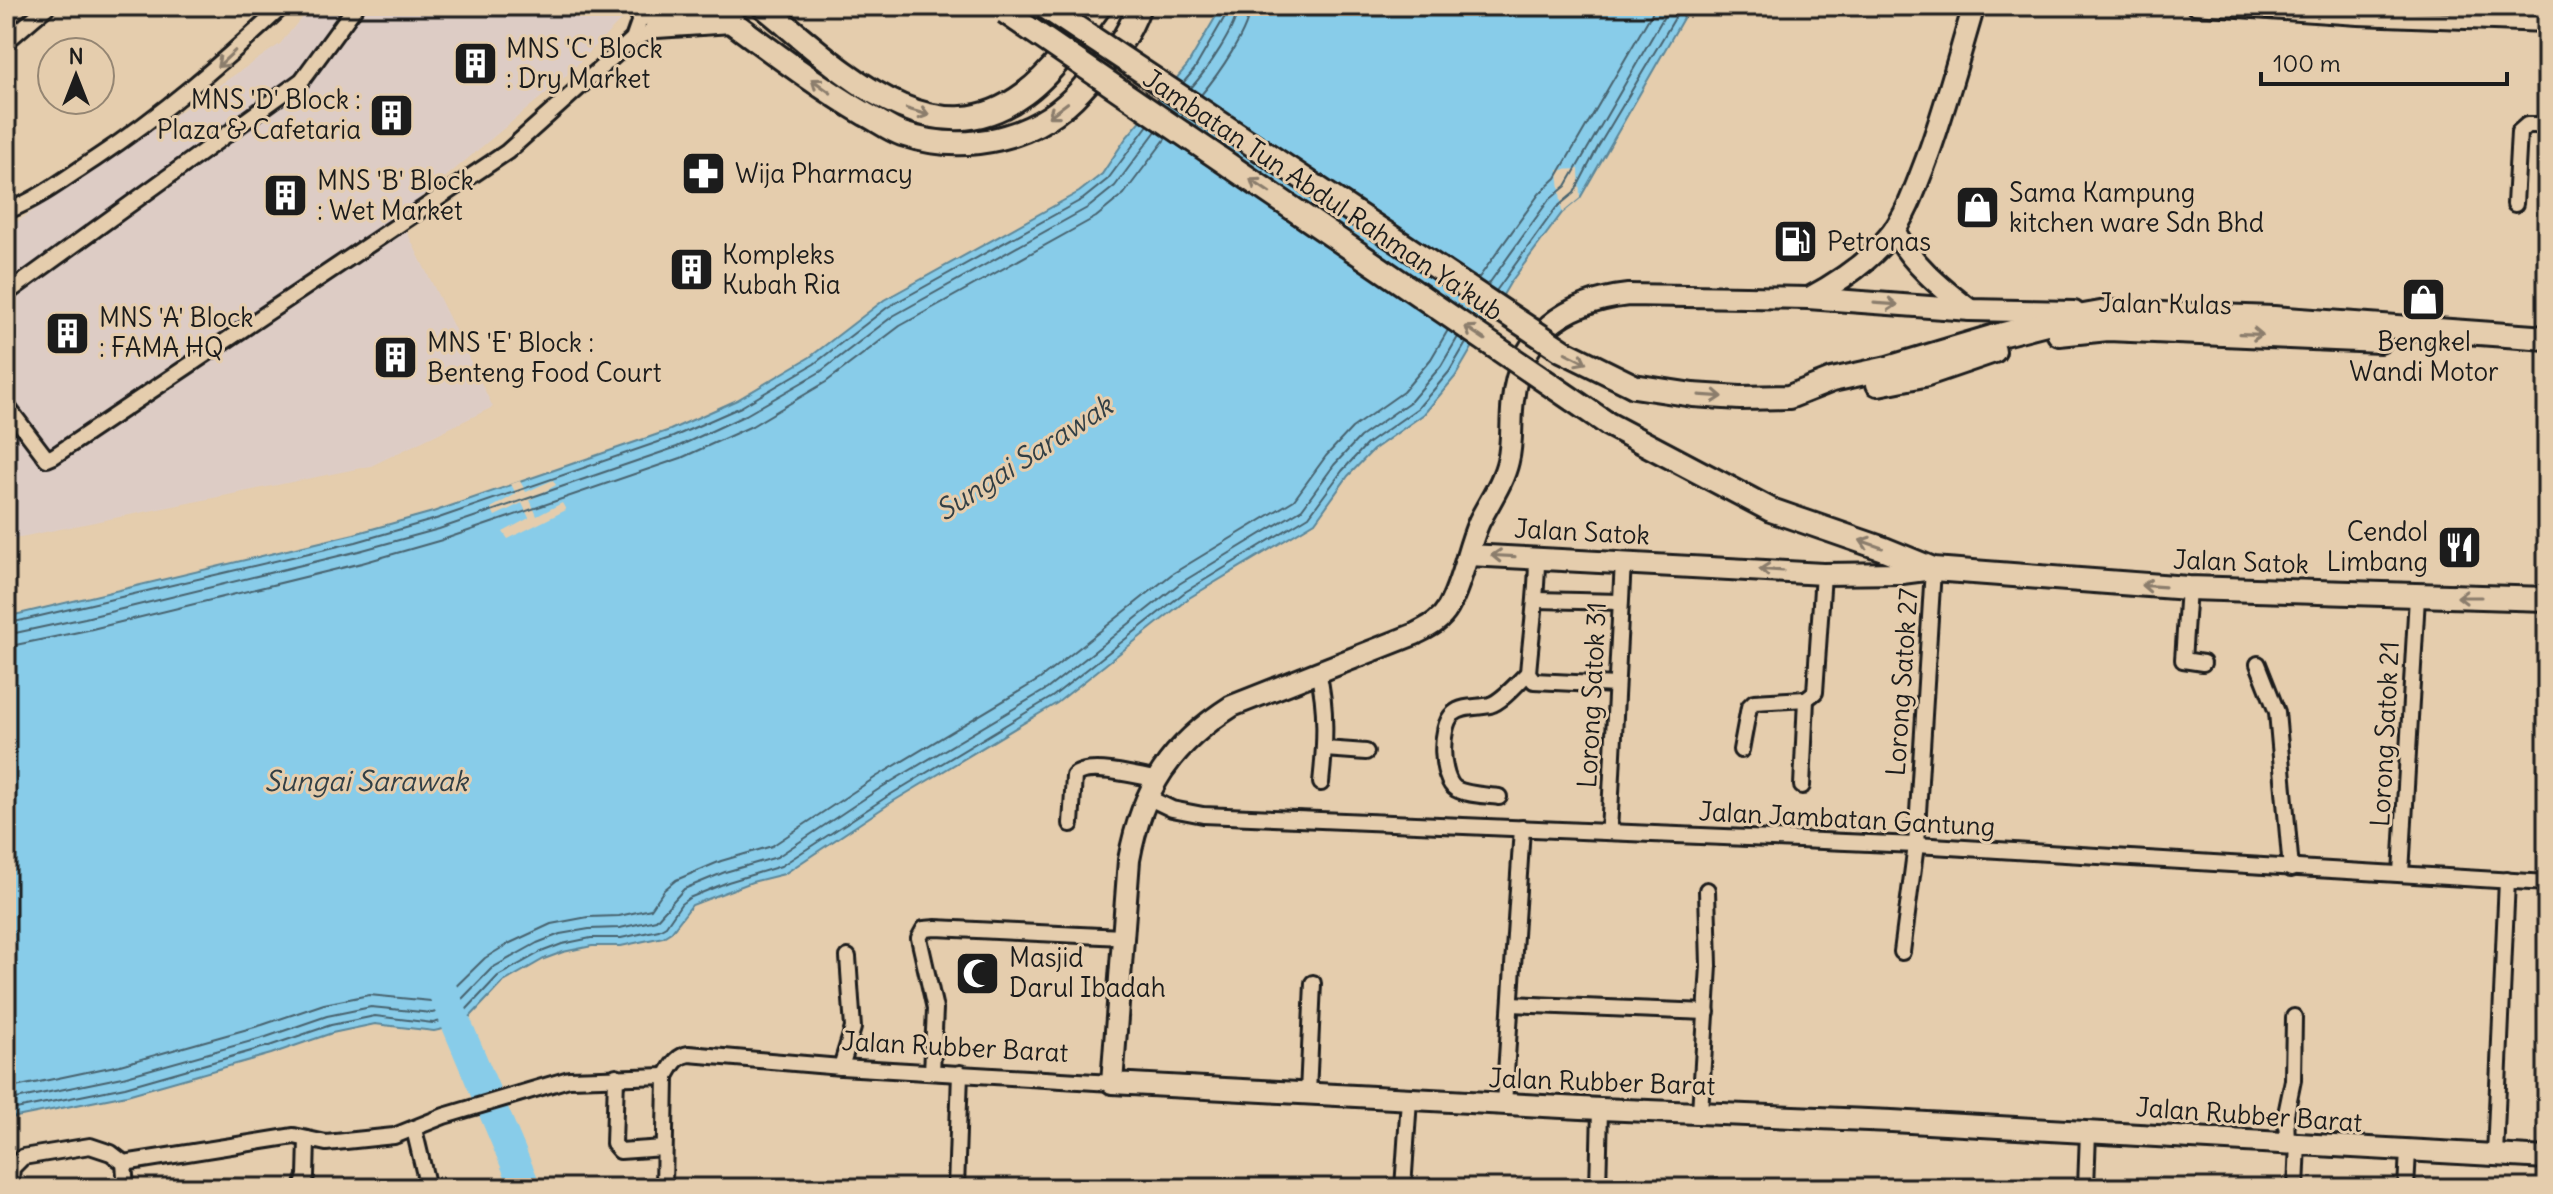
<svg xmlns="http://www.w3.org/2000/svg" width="2553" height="1194" font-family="Delius,sans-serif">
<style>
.built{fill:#ddccc5}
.water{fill:#88cce9;stroke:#5d8697;stroke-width:2}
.pier{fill:#e5cdad}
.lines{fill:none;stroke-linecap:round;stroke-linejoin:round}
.shore{stroke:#47626e;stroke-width:2}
.river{stroke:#88cce9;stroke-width:30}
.street-casing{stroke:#1c1c1c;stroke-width:20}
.secondary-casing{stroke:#1c1c1c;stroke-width:26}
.primary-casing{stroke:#1c1c1c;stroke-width:28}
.street{stroke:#e5cdad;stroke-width:14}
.secondary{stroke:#e5cdad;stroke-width:20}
.primary{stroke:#e5cdad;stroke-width:22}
.primary-bridge-casing{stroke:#1c1c1c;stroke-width:28;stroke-linecap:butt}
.primary-bridge{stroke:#e5cdad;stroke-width:22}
.oneway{stroke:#8b7d6c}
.labels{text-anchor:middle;stroke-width:6;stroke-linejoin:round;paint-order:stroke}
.poi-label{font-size:26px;fill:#1c1c1c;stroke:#e5cdad;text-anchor:start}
.street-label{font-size:26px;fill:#1c1c1c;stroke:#e5cdad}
.water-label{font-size:28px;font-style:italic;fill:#323f45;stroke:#e5cdad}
</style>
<rect width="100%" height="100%" fill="#e5cdad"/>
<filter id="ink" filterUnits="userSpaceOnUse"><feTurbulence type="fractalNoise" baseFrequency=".0125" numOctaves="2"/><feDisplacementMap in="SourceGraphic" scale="16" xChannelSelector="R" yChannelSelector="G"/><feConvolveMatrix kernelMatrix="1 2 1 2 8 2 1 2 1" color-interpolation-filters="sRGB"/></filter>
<g filter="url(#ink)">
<polygon class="built" points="311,6 635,6 563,79 399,216 493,407 371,466 6,540 6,229 280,44"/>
<polygon class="water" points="1222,6 1690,6 1580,198 1562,213 1510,283 1455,377 1424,414 1373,450 1348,476 1315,522 1189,598 1057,703 892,802 784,874 752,882 692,905 671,932 663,937 621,946 592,946 563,952 544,959 502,983 471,1016 457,1026 434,1031 375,1024 332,1033 271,1054 127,1095 6,1119 6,617 354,534 433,512 670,430 737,400 810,357 884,300 1079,192 1102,174 1126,138 1187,66"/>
<g class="pier">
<polygon points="1579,169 1580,198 1562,213 1558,170"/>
<polygon points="553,480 556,485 530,500 537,516 562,503 566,510 508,539 503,532 529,518 522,503 495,516 491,508 516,494 511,484 520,481 526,492"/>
</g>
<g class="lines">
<g class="shore">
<polyline points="1183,83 1194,70 1227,13 1228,6"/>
<path d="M1191 88C1206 71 1237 28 1238 6"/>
<path d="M1201 95C1217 76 1250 30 1250 6"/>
<polyline points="1478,279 1539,194 1556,178 1656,6"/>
<polyline points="1488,285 1548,201 1566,186 1670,6"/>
<polyline points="1496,291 1556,208 1574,193 1598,147 1682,6"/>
<polyline points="6,624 356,542 436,519 673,437 741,407 814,364 888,307 1083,199 1108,179 1148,125"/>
<polyline points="6,635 85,618 359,551 439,529 677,447 746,415 820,372 893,316 1089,207 1115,186 1156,131"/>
<polyline points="6,647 88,630 362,563 442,540 681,458 752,426 826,382 900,326 1096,217 1124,194 1166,138"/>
<polyline points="6,1089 120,1065 262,1025 324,1004 369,995 431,1001 444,998 485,958 508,944 551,924 588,917 619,916 651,909 664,890 676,880 721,861 772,846 876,777 1040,679 1172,574 1294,500 1326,456 1352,428 1403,392 1431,359 1448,330"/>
<polyline points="6,1101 123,1077 266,1037 327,1016 371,1007 432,1013 449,1009 459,1002 492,968 537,943 560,934 589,929 620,928 656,920 684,889 725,872 777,857 882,787 1047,689 1179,584 1302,509 1334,465 1360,437 1411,401 1441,366 1458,337"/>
<polyline points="6,1111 125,1087 269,1046 331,1025 375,1016 433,1023 453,1018 466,1010 498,976 541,952 562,944 591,938 621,938 659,930 666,926 681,904 689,898 728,882 781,866 888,796 1052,697 1185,592 1309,516 1342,471 1367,444 1418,408 1449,372 1466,343"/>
</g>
<polyline class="river" points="441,987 526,1188"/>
<defs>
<g id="street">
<polyline points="2194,6 2358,17 2547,24"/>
<polyline points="633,39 649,33 676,6"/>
<polyline points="6,42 48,6"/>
<polyline points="2515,204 2519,132 2527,125 2547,125"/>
<path d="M6 207 10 210C42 197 67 177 95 159 163 114 223 62 283 6"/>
<polyline points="6,294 302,80 356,6"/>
<polyline points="6,405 47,459 54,456 507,152 633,39 639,22 653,6"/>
<path d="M1537 558C1537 597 1531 634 1528 673L1534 681 1616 685"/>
<polyline points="2188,588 2183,660 2203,663"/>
<polyline points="1537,600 1620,602"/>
<polyline points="2258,664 2277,712 2291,869"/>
<path d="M1318 672C1327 708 1325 746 1321 783"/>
<polyline points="1325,749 1366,752"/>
<polyline points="1741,750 1749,707 1754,702 1806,699 1815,692 1823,574"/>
<polyline points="1802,786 1806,699"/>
<polyline points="1147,797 1172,809 1203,815 1916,845 2547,883"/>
<path d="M1499 797C1486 795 1467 795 1456 789 1440 779 1439 726 1453 714 1463 705 1478 708 1490 705 1503 701 1518 682 1528 673"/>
<path d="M1071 824 1074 776C1088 762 1136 776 1155 779"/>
<polyline points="1609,832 1623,561"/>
<polyline points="2401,873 2417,597"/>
<polyline points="1902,952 1916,845 1933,569"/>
<polyline points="1511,1004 1707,1012"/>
<polyline points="841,1067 853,1028 848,957"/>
<polyline points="932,1072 935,1009 919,938 924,929 936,928 1122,937"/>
<polyline points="616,1076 614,1144 620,1151 664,1148"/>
<path d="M666 1076C672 1066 676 1056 689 1054L841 1067 1112 1083"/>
<polyline points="1308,1093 1313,983"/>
<polyline points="1504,1104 1522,828"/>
<polyline points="1700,1112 1709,966 1707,890"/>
<polyline points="414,1129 428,1188"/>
<polyline points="2287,1144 2286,1114 2293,1080 2294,1017"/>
<polyline points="2495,1155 2507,880"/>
<polyline points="124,1163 294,1136 326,1143 394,1136 444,1116 569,1079 666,1076"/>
<polyline points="10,1188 12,1168 23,1157 90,1146 111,1153 124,1163 126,1188"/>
<polyline points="302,1188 306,1176 307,1139"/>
<polyline points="664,1188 666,1076"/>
<polyline points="956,1188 960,1073"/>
<polyline points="1403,1188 1409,1099"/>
<polyline points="1598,1188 1600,1109"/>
<polyline points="2086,1188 2088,1132"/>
<polyline points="2296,1188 2298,1143"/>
<polyline points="2406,1188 2408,1151"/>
</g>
<g id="secondary">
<path d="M1894 230C1911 263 1940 287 1970 310"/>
<path d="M1809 298C1839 282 1871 260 1892 233 1907 213 1915 189 1924 166 1944 114 1958 59 1974 6"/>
<path d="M2074 312 1970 310 1808 298 1628 295C1566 302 1520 333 1513 400 1510 419 1513 442 1508 461 1503 483 1489 502 1479 522 1467 549 1463 581 1448 608 1440 622 1428 627 1415 634L1232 706C1171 745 1142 788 1129 860L1112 1083 1600 1109 1892 1121 2547 1158"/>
<polyline points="1469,555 1823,574 1902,573 1933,569"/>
</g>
<g id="primary">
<path d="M710 6C761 43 811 82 865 114 877 120 890 130 902 134 965 155 1036 140 1081 90 1107 61 1126 43 1139 6"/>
<path d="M763 6C834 63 929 165 1024 94 1052 74 1080 34 1100 6"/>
<polyline points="657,26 731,21"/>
<polyline points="2059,334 2108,329 2380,341"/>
<polyline points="1878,384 1924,375 1994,351"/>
<polyline points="1634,386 1693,395 1740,398 1789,397 1832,380 1888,368 1992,337 2050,322 2106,312 2274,318 2547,338"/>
<polyline points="1608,424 1771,510 1884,549 1933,569 2188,588 2547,599"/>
</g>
</defs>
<use href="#street" class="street-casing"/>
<use href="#secondary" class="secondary-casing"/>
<use href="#primary" class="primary-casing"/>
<use href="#street" class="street"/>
<use href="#secondary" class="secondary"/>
<use href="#primary" class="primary"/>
<defs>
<g id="primary-bridge">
<polyline points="1044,6 1563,351 1634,386"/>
<polyline points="1005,12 1608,424"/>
</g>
</defs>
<use href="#primary-bridge" class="primary-bridge-casing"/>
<use href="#primary-bridge" class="primary-bridge"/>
</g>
<defs><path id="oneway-shaft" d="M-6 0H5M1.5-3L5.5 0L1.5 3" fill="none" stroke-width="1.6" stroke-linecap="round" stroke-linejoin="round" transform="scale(2)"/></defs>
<g class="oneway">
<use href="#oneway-shaft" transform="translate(226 59) rotate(137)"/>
<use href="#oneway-shaft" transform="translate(821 86) rotate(-144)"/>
<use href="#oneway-shaft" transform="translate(1058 110) rotate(143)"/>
<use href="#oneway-shaft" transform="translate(918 112) rotate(16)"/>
<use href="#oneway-shaft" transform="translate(1260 186) rotate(-146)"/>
<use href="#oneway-shaft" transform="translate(1886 304) rotate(4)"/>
<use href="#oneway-shaft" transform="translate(1475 333) rotate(-146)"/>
<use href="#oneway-shaft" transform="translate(2251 334) rotate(2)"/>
<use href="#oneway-shaft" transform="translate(1576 358) rotate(27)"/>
<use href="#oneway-shaft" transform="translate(1711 396) rotate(4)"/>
<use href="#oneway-shaft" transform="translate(1871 544) rotate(-161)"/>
<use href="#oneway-shaft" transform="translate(1503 556) rotate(-177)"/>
<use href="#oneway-shaft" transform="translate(1771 570) rotate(-176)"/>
<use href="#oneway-shaft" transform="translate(2153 586) rotate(-176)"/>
<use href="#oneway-shaft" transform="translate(2469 597) rotate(180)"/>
</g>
</g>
<defs>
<symbol id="building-square" viewBox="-11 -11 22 22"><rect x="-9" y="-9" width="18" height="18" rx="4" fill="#1c1c1c" stroke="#e5cdad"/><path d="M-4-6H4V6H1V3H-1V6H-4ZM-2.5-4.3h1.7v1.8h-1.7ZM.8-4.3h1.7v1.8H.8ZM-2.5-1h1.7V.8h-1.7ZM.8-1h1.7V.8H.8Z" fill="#fff"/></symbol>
<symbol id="pharmacy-square" viewBox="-11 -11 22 22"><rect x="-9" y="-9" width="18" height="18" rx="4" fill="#1c1c1c" stroke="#e5cdad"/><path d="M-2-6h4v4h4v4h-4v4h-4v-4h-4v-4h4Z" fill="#fff"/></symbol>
<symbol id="shop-square" viewBox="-11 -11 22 22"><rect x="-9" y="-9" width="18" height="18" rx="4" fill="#1c1c1c" stroke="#e5cdad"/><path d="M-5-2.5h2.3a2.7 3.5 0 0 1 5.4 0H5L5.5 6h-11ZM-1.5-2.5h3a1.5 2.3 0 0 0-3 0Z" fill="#fff"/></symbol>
<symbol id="fuel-square" viewBox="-11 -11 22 22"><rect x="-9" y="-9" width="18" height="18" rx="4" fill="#1c1c1c" stroke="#e5cdad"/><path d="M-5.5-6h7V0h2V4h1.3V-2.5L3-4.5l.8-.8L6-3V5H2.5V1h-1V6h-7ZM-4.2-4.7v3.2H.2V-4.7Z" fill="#fff"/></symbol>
<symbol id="restaurant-square" viewBox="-11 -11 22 22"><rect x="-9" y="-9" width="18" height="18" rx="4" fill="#1c1c1c" stroke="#e5cdad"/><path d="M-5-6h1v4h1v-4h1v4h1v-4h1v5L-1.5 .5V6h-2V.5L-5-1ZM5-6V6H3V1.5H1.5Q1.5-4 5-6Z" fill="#fff"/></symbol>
<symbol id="mosque-square" viewBox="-11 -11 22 22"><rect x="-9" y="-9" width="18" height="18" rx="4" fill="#1c1c1c" stroke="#e5cdad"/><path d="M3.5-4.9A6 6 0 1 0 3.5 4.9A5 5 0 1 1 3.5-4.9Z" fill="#fff"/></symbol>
</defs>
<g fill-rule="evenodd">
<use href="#building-square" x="450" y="38" width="51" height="51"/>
<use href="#building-square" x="366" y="90" width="51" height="51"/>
<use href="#pharmacy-square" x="678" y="148" width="51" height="51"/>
<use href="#building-square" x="260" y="170" width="51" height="51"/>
<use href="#shop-square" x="1952" y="182" width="51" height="51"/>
<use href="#fuel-square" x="1770" y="216" width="51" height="51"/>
<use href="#building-square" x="666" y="244" width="51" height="51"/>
<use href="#shop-square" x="2398" y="274" width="51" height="51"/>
<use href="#building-square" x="42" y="308" width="51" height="51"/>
<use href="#building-square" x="370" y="332" width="51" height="51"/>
<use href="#restaurant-square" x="2434" y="522" width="51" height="51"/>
<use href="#mosque-square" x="952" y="948" width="51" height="51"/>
</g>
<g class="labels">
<g class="poi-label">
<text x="506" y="58">MNS 'C' Block<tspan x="506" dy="30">: Dry Market</tspan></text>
<text x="361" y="109" text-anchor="end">MNS 'D' Block :<tspan x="361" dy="30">Plaza &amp; Cafetaria</tspan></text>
<text x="735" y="183">Wija Pharmacy</text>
<text x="317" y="190">MNS 'B' Block<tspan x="317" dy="30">: Wet Market</tspan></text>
<text x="2009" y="202">Sama Kampung<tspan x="2009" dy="30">kitchen ware Sdn Bhd</tspan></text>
<text x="1827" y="251">Petronas</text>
<text x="722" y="264">Kompleks<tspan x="722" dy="30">Kubah Ria</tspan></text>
<text x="99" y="327">MNS 'A' Block<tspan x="99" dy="30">: FAMA HQ</tspan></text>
<text x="2424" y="351" text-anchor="middle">Bengkel<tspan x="2424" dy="30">Wandi Motor</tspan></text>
<text x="427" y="352">MNS 'E' Block :<tspan x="427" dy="30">Benteng Food Court</tspan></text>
<text x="2428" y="541" text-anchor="end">Cendol<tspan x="2428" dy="30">Limbang</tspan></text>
<text x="1009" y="967">Masjid<tspan x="1009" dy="30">Darul Ibadah</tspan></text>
</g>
<g class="street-label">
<text transform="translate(1323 195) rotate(34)" y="9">Jambatan Tun Abdul Rahman Ya'kub</text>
<text transform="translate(2165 304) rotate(1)" y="9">Jalan Kulas</text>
<text transform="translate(1582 532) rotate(3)" y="9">Jalan Satok</text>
<text transform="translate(2241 562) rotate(2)" y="9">Jalan Satok</text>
<text transform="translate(1902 682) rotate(-86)" y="9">Lorong Satok 27</text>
<text transform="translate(1592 695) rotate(-87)" y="9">Lorong Satok 31</text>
<text transform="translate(2385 734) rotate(-87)" y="9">Lorong Satok 21</text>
<text transform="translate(1847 819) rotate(3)" y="9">Jalan Jambatan Gantung</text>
<text transform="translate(955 1047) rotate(3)" y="9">Jalan Rubber Barat</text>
<text transform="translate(1602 1082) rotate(2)" y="9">Jalan Rubber Barat</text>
<text transform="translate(2249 1115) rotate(4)" y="9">Jalan Rubber Barat</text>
</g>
<g class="water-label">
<text transform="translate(1024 458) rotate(-33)" y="10">Sungai Sarawak</text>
<text x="366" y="791">Sungai Sarawak</text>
</g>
</g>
<rect width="2553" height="1194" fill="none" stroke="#e5cdad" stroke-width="32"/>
<rect x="16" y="16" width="2521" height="1162" fill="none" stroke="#1c1c1c" stroke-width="3" filter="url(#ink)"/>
<g transform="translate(76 76)"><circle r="38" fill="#e5cdad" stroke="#958673" stroke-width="2"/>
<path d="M0-6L14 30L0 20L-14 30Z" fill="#1c1c1c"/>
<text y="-12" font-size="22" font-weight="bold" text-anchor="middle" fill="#1c1c1c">N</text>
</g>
<path d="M2261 72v12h246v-12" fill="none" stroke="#1c1c1c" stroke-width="4"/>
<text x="2273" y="72" font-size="24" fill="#1c1c1c" stroke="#e5cdad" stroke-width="6" paint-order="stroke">100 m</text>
</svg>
